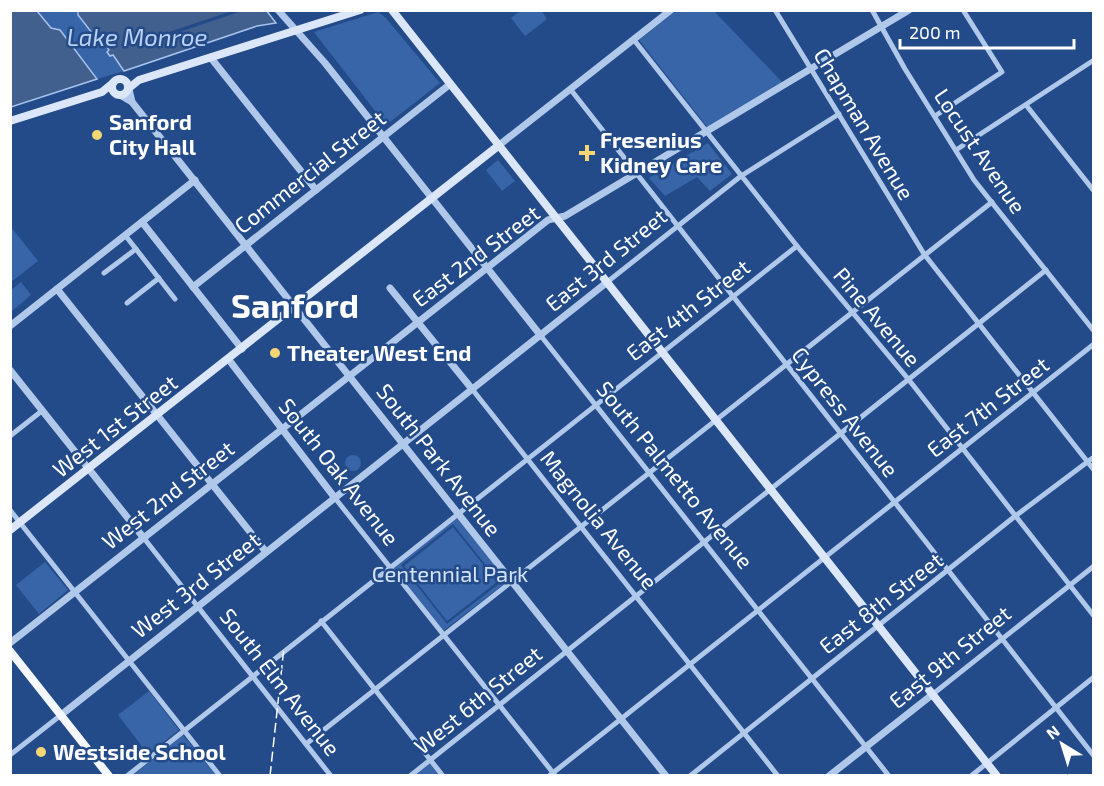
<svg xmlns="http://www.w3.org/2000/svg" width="1104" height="786" font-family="'Exo 2',sans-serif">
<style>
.green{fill:#3765a7;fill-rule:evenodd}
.water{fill:#42608d;stroke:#a4c2eb;stroke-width:1.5}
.pier{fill:#234b8a}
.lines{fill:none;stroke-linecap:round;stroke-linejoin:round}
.minor{stroke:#b0c8ea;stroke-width:5}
.tertiary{stroke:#b0c8ea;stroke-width:7}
.secondary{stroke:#dbe6f8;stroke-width:8}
.primary{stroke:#f4f7fe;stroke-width:8}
.rail{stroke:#fff;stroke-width:1.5;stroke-dasharray:10 4.5;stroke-linecap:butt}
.poi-dot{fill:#f6d672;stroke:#234b8a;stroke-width:2}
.labels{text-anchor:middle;stroke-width:5;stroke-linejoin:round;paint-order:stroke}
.poi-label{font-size:22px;font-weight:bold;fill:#fff;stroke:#234b8a;text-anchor:start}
.street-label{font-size:22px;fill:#fff;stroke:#234b8a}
.park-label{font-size:22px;fill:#d4e3f8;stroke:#234b8a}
.water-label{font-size:24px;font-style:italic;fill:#bbd2f2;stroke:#234b8a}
.town-label{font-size:34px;font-weight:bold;fill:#fff;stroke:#234b8a}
</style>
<rect width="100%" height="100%" fill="#234b8a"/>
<g class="green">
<polygon points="541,10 547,19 525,36 511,18 520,11"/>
<polygon points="37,11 78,11 78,15 103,47 105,45 109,50 107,52 113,55 124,71 97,79 58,29 51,28"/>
<polygon points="676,11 714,11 783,83 708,128 639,40"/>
<polygon points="378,12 385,17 440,83 386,125 314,32"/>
<polygon points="708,143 732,174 710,191 697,177 665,196 649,178"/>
<polygon points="498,160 515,181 502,191 486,170"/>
<polygon points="11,227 38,261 11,282"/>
<polygon points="21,282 31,295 11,312 11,290"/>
<circle cx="353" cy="463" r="8"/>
<path d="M458 517 508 581 443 631 394 567ZM453 524 500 583 447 624 401 565Z"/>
<polygon points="453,527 497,582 447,621 404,566"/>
<polygon points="45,562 68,590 39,614 16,585"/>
<polygon points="149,691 179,730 148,754 118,715"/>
<polygon points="183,735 216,775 132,776"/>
<polygon points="430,763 440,776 415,776"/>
</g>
<g class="water">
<polygon points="11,10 37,11 51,28 60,30 97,79 11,107"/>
<polygon points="78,10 266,10 276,23 257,26 124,71 113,55 110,56 107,52 109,50 106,45 103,47 78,15"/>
</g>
<polygon class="pier" points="235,10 242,11 153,41 151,38"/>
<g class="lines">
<g class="minor">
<polyline points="775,10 924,254 1094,470"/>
<polyline points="872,10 905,69 974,180 1094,331"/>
<polyline points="634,40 797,246 909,380 1094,616"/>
<polyline points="571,90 1094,756"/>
<polyline points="1026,105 1094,191"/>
<polyline points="935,116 1002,72 963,10"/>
<polyline points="956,150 1094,60"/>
<polyline points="125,235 175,299"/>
<polyline points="104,273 136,249"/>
<polyline points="606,283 741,176 839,114"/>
<polyline points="127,303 159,278"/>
<polyline points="541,336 889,776"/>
<polyline points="472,389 778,776"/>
<polyline points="10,436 43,410"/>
<polyline points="335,498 554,774"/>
<polyline points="10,510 220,776"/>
<polyline points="143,537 331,776"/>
<polyline points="321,621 443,776"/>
<polyline points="933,694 1094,566"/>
<polyline points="306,744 992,202"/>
<polyline points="10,755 61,715"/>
<polyline points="127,776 797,246"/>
<polyline points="410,776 1046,270"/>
<polyline points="549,776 1094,344"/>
<polyline points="690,776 1014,517 1094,457"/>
<polyline points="971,776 1094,677"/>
</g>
<g class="tertiary">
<polyline points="278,10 325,63 541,336"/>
<polyline points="211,58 316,190"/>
<polyline points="129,89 132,102 666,776"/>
<polyline points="120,95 132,102"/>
<polyline points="498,146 671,10"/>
<polyline points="142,222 242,349"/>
<polyline points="193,287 449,85"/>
<polyline points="390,288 472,389"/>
<polyline points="57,289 266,552"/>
<polyline points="10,326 195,180"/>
<polyline points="229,360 335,498"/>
<polyline points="10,370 143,537"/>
<polyline points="10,643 548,220 565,216 909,10"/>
<polyline points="61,715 606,283"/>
<polyline points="829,776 933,694"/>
</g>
<g class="secondary">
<polyline points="392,10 997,776"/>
<circle cx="120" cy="87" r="8"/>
<polyline points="129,88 139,80 360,10"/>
<polyline points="10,121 102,92 113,83"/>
<polyline points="10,530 498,146"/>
</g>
<polyline class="primary" points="10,651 109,776"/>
<polyline class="rail" points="270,776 284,647"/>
</g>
<g class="poi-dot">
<circle cx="97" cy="135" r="6"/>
<path d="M584 144h6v6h6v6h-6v6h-6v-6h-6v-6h6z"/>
<circle cx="275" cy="353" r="6"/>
<circle cx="41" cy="752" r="6"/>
</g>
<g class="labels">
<g class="poi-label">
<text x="109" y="130">Sanford<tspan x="109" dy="25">City Hall</tspan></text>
<text x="600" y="148">Fresenius<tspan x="600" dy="25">Kidney Care</tspan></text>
<text x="287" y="361">Theater West End</text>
<text x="53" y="760">Westside School</text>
</g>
<g class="street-label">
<text transform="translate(864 124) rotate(59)" y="8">Chapman Avenue</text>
<text transform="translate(980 151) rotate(56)" y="8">Locust Avenue</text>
<text transform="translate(310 172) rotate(-38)" y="8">Commercial Street</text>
<text transform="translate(476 256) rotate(-37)" y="8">East 2nd Street</text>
<text transform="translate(606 260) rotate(-39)" y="8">East 3rd Street</text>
<text transform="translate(688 310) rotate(-38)" y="8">East 4th Street</text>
<text transform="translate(877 317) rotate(50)" y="8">Pine Avenue</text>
<text transform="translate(988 407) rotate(-38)" y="8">East 7th Street</text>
<text transform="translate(845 412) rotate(52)" y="8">Cypress Avenue</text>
<text transform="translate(115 426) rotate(-38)" y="8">West 1st Street</text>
<text transform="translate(439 460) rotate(52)" y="8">South Park Avenue</text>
<text transform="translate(339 472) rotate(52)" y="8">South Oak Avenue</text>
<text transform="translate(675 475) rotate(51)" y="8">South Palmetto Avenue</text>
<text transform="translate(168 495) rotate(-38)" y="8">West 2nd Street</text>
<text transform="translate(599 520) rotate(51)" y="8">Magnolia Avenue</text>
<text transform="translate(196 585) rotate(-38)" y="8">West 3rd Street</text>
<text transform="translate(881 603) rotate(-38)" y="8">East 8th Street</text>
<text transform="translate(950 657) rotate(-39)" y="8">East 9th Street</text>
<text transform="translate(280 682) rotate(52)" y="8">South Elm Avenue</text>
<text transform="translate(478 700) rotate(-39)" y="8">West 6th Street</text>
</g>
<g class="park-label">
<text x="450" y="582">Centennial Park</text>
</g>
<g class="water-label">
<text x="137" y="46">Lake Monroe</text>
</g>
<g class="town-label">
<text x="295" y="318">Sanford</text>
</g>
</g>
<rect width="1104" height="786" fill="none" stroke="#ffffff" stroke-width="24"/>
<g transform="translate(1062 744) rotate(322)" stroke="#234b8a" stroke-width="4.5" paint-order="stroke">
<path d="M0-4.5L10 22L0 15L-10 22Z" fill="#ffffff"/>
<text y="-9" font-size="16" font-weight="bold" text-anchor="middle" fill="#ffffff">N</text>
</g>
<path d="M900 39v9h174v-9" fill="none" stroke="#ffffff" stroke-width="3"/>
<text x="909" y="39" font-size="18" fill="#ffffff" stroke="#234b8a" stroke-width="4.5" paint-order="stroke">200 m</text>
</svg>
